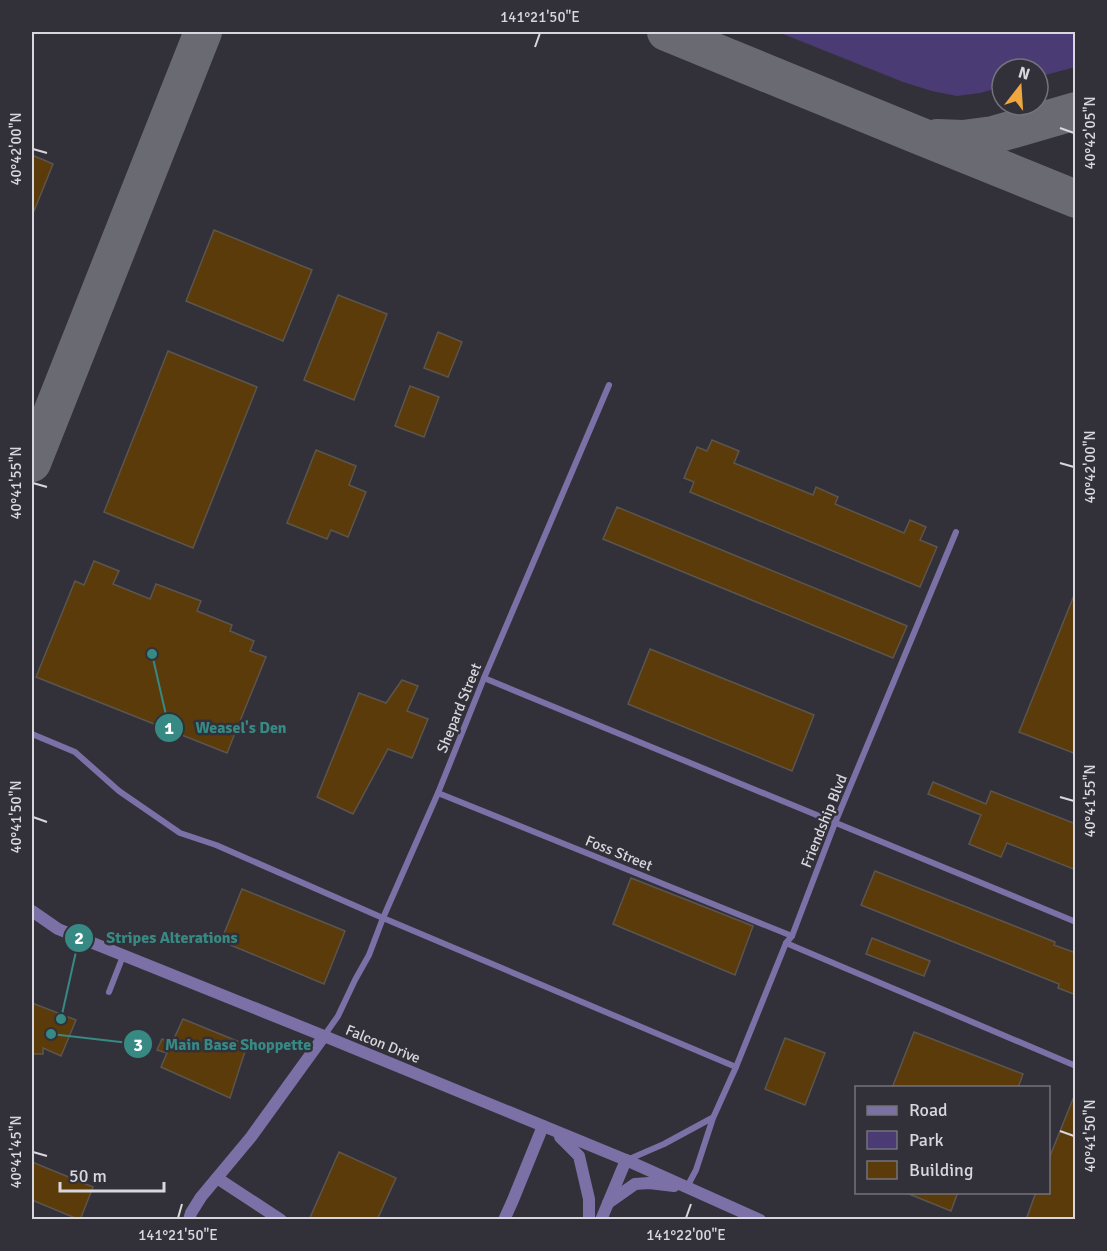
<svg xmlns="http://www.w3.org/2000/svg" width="1107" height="1251" font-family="Signika,sans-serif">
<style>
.green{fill:#4a3b75}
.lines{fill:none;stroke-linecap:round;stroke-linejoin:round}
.taxiway{stroke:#6a6a72;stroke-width:38}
.building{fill:#5a3b09;stroke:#5c554d;stroke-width:1.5}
.service{stroke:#7c71a7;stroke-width:6}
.minor{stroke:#7c71a7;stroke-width:12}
.tertiary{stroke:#7c71a7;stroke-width:12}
.ticks{fill:none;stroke:#d8d7dd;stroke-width:2}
.labels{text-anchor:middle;stroke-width:5;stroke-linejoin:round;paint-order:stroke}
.street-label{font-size:15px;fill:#d8d7dd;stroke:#32313a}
.leader{fill:none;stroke:#378984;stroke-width:2}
.callout-dot{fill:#378984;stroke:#32313a;stroke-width:2}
.mark-label{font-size:18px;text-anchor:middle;font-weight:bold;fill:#fff}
.callout-label{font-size:16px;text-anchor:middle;font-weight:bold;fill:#378984;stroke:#32313a;stroke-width:5;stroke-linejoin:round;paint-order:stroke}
.neatline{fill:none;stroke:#d8d7dd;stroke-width:2}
.ticks-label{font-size:15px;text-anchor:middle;fill:#d8d7dd}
</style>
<rect width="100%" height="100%" fill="#32313a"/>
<polygon class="green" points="778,32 1075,32 1075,67 1038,77 1038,69 1002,69 1002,87 980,93 957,96 932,91 903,82"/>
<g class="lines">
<g class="taxiway">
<polyline points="666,32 915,134 1076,199"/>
<polyline points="937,138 963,139 993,135 1076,111"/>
<polyline points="32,463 203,32"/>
</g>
</g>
<g class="building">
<polygon points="32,155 53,164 32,216"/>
<polygon points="214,230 312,270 283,341 186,301"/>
<polygon points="338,295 387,314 354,400 304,380"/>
<polygon points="438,332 462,342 448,377 424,368"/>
<polygon points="168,351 257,387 193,548 104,512"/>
<polygon points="410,386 439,397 424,437 395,426"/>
<polygon points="712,440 739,451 734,463 813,495 816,487 838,497 835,504 904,533 910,520 926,527 920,540 937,547 920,587 690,492 694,482 684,478 697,447 707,451"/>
<polygon points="316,450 356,466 349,485 366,492 348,537 331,530 327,539 287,523"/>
<polygon points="617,507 907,626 893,658 603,539"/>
<polygon points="94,561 119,571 113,584 150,599 156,584 201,601 197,611 232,625 230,631 254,641 250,651 266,657 227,753 36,677 75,581 84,585"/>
<polygon points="1075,593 1076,593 1076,754 1019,732"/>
<polygon points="650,649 814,715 792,771 628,704"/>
<polygon points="402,680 418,686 407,711 428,719 412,758 388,749 353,814 317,797 359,693 386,703"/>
<polygon points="933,782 986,804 991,791 1076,824 1076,870 1007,843 1001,857 969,844 981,815 928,794"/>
<polygon points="875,871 1055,942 1054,945 1076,953 1076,995 1058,988 1059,984 861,905"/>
<polygon points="631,878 753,926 735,975 613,924"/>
<polygon points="242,889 345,931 324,984 221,941"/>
<polygon points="872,938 930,961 924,976 866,954"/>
<polygon points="32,1003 76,1020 61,1056 43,1048 43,1054 32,1054"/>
<polygon points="183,1019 247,1045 230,1098 161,1067 167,1053 157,1050 162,1039 172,1043"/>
<polygon points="914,1032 1023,1074 1018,1088 892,1088"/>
<polygon points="785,1038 825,1053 805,1105 765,1089"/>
<polygon points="1075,1094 1076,1220 1026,1220 1036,1192 1048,1192 1048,1161"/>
<polygon points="339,1152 396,1178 377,1220 309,1220"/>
<polygon points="32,1162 93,1187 80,1220 32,1200"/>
<polygon points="904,1192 958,1192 951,1211"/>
</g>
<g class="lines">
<g class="service">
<polyline points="484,678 1076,922"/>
<polyline points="32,734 75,752 119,791 180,833 216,845 383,918 736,1067"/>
<polyline points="438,793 792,936"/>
<polyline points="786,943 1076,1066"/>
<polyline points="109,992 123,956"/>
<polyline points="324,1036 338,1016 355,980 369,955 383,918 438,793 484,678 609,385"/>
<polyline points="627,1160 664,1144 712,1118"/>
<polyline points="687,1187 696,1170 713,1118 736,1067 786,943 792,936 835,823 956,532"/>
</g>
<g class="minor">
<polyline points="217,1178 281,1220"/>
<polyline points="189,1220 191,1213 201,1197 251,1137 324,1036"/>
<polyline points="504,1220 513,1200 543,1126"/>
</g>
<g class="tertiary">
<polyline points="32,911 58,929 324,1036 626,1160 760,1220"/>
<polyline points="560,1137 579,1156 589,1199 589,1220"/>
<polyline points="608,1203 635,1184 649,1183 674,1186"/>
<polyline points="601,1220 626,1160"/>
</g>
</g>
<path class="ticks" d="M535 47 540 33M1060 128 1074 133M33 149 47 153M1060 463 1074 467M33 483 47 487M1060 797 1074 801M33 817 47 822M1060 1131 1074 1136M33 1152 47 1156M178 1218 182 1204M686 1218 691 1204"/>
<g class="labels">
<g class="street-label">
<text transform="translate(459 708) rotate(-68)" y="5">Shepard Street</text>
<text transform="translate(824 821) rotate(-68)" y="5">Friendship Blvd</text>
<text transform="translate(619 853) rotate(22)" y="5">Foss Street</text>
<text transform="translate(383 1044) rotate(22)" y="5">Falcon Drive</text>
</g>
</g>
<path class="leader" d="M152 654L169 728M61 1019L79 938M51 1034L138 1044"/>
<g class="callout-dot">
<circle cx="152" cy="654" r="6"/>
<circle cx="61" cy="1019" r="6"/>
<circle cx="51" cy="1034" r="6"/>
<circle cx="169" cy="728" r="15"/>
<circle cx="79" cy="938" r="15"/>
<circle cx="138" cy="1044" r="15"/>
</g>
<g class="mark-label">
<text x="169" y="734">1</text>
<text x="79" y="944">2</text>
<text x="138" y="1051">3</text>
</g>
<g class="callout-label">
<text x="241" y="733">Weasel's Den</text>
<text x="172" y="943">Stripes Alterations</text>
<text x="238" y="1050">Main Base Shoppette</text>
</g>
<rect width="1107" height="1251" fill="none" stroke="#32313a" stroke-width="66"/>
<rect x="855" y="1086" width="195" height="108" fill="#32313a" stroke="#74737b" stroke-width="1.5"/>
<rect x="867" y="1106" width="30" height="9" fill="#7c71a7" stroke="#74737b" stroke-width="1.5"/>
<text x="909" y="1116" font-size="18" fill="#d8d7dd">Road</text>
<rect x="867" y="1131" width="30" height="18" fill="#4a3b75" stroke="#74737b" stroke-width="1.5"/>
<text x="909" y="1146" font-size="18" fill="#d8d7dd">Park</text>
<rect x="867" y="1161" width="30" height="18" fill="#5a3b09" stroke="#74737b" stroke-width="1.5"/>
<text x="909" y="1176" font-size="18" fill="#d8d7dd">Building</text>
<g transform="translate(1020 87) rotate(17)"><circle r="28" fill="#32313a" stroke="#74737b" stroke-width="1.5"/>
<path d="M0-4.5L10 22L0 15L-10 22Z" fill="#efa73e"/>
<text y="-9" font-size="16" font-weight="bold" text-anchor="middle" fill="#d8d7dd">N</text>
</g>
<path d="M60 1182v9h104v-9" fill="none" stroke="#d8d7dd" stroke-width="3"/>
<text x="69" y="1182" font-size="18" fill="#d8d7dd" stroke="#32313a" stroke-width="4.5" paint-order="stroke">50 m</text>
<rect x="33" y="33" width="1041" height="1185" class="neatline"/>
<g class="ticks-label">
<text x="540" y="22">141°21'50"E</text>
<text transform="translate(1090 133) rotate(-90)" y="5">40°42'05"N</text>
<text transform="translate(16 149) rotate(-90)" y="5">40°42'00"N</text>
<text transform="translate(1090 467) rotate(-90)" y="5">40°42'00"N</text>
<text transform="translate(16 483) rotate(-90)" y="5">40°41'55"N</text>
<text transform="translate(1090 801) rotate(-90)" y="5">40°41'55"N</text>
<text transform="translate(16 817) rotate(-90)" y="5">40°41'50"N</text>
<text transform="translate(1090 1136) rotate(-90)" y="5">40°41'50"N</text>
<text transform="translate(16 1152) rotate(-90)" y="5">40°41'45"N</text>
<text x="178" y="1240">141°21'50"E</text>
<text x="686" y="1240">141°22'00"E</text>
</g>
</svg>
